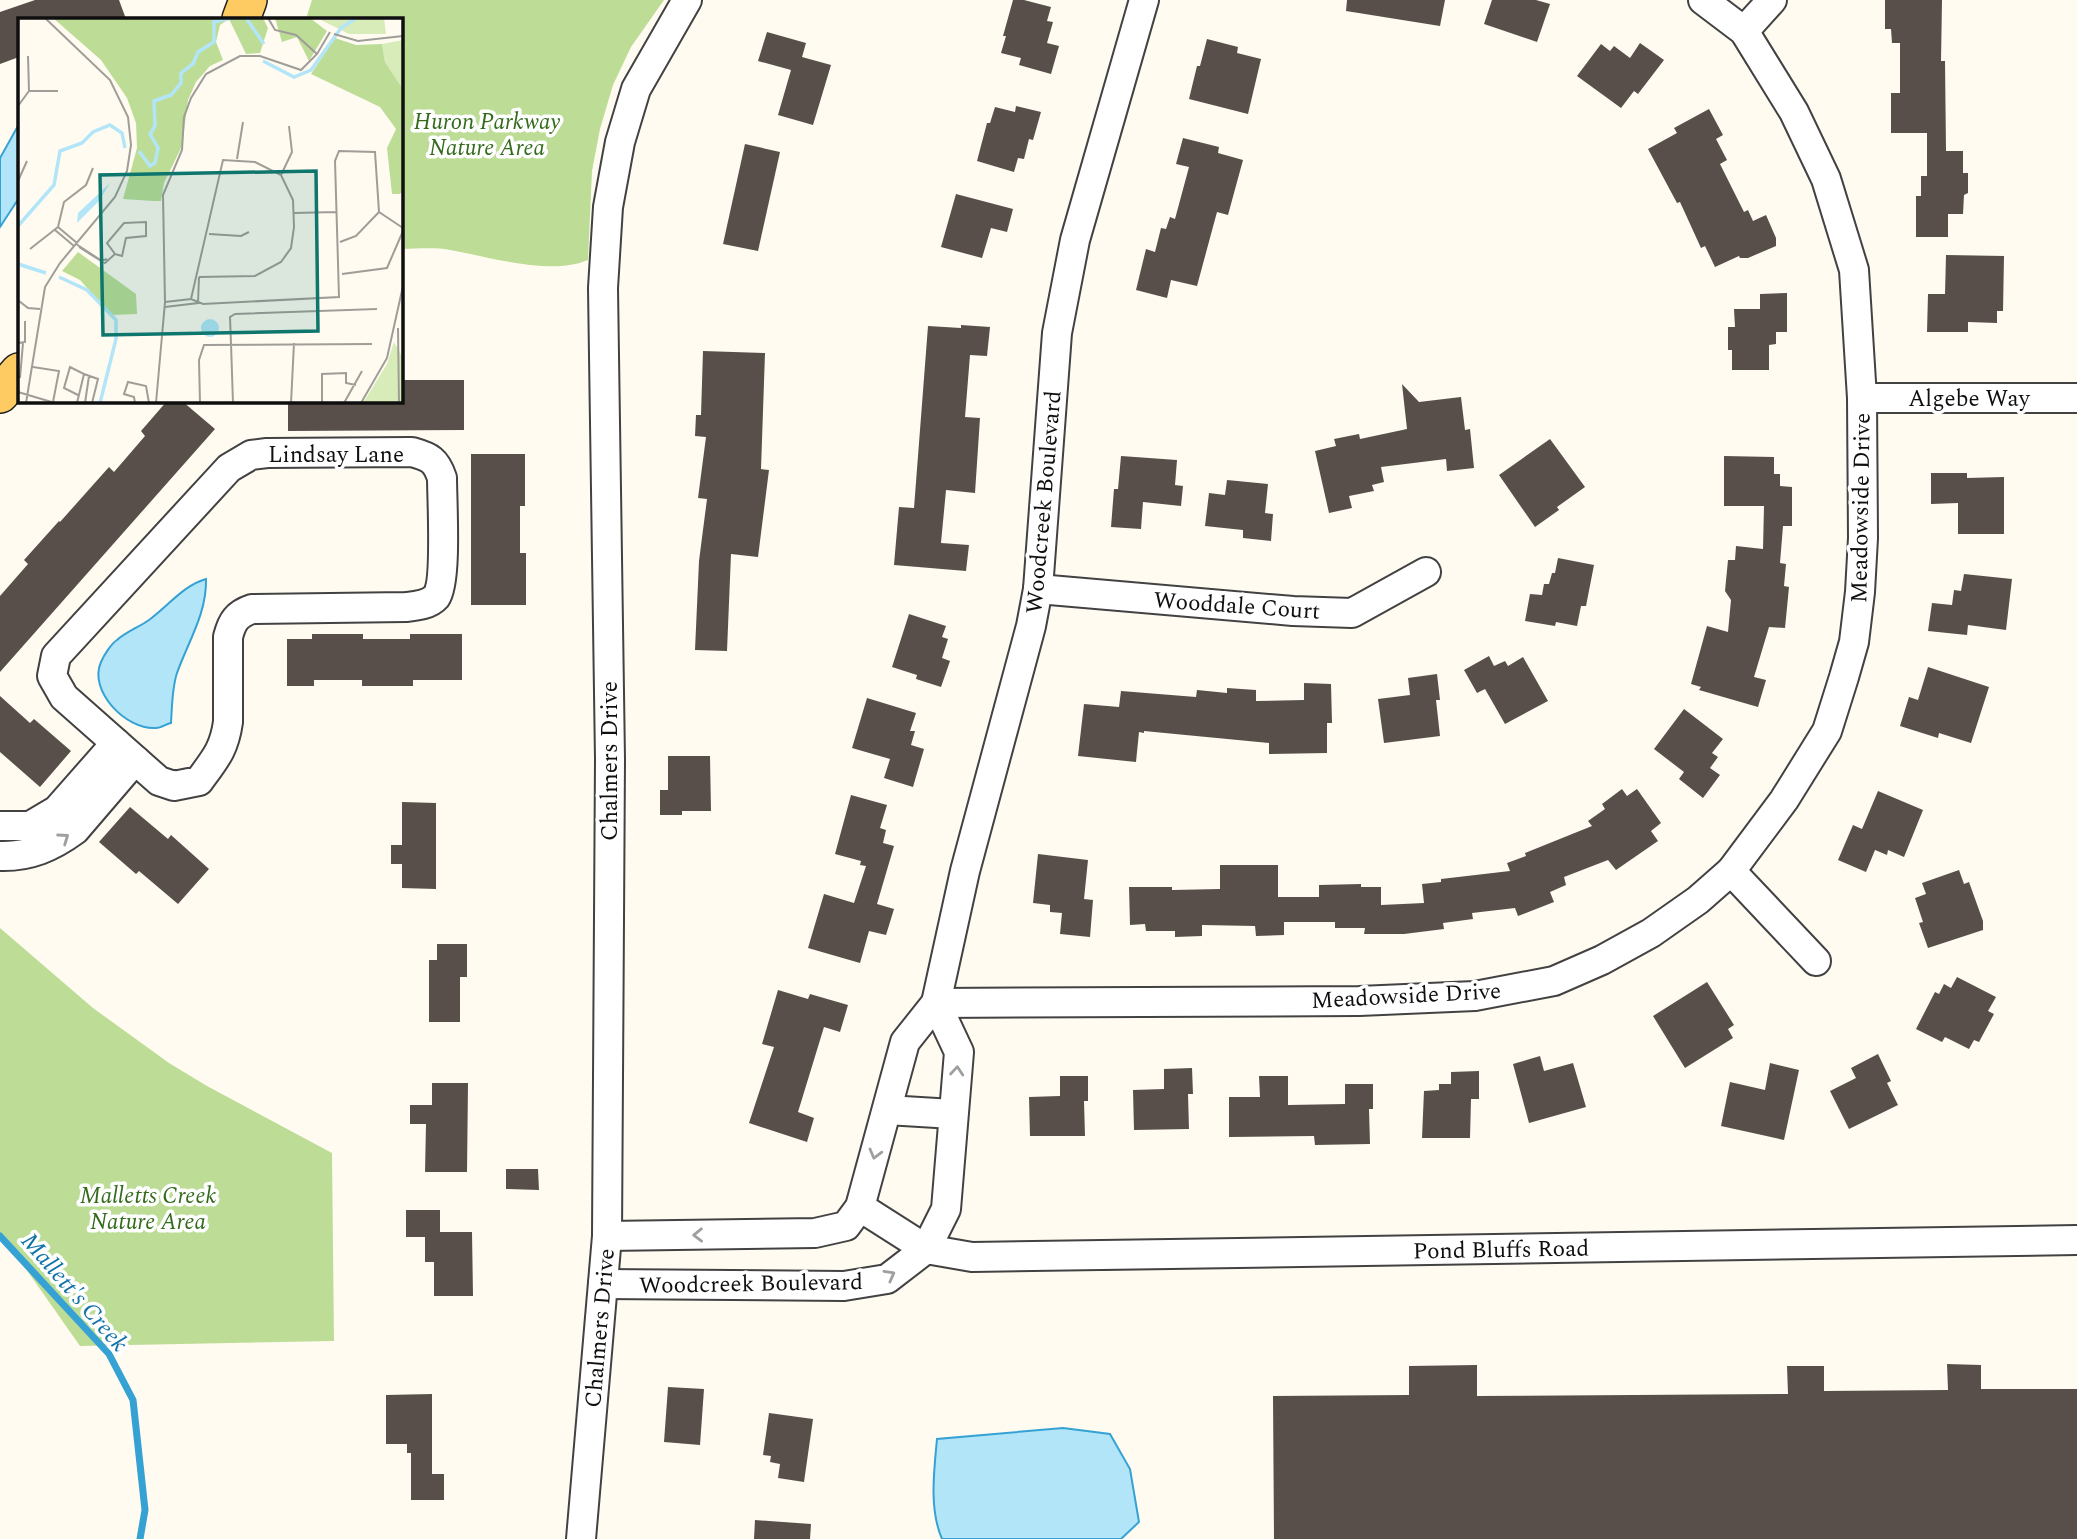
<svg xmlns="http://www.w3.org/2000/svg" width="2077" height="1539" font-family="Spectral,serif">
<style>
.forest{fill:#bddd97}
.water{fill:#b3e5f9;stroke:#36a2d4;stroke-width:2}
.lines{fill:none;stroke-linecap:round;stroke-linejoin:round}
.stream{stroke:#36a2d4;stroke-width:7}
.building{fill:#584f4b}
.minor-casing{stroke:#424242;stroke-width:32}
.major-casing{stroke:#202020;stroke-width:40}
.minor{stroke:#fff;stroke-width:28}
.major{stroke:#fecb62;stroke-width:37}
.oneway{stroke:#9f9f9f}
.labels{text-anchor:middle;stroke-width:7;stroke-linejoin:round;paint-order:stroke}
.park-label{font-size:23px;font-style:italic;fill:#336b1b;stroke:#fff}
.street-label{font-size:23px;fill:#0f0f0f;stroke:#fff}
.water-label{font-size:24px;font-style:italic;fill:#1173a8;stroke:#fff}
.inset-river{fill:none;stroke:#b3e5f9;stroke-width:3.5}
.inset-road{fill:none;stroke:#9f9d97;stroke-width:2}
.view{fill:#0f766e;fill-opacity:0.15;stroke:#0f766e;stroke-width:3.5}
.inset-edge{fill:none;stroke:#0f0f0f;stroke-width:3.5}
</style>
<rect width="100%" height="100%" fill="#fffbf1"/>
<g class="forest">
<path d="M312 0H664L631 47 613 85 600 129 592 171 588 260C550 276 490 257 450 250 434 247 417 249 401 249V19H306Z"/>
<polygon points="0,928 93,1008 169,1063 207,1086 332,1153 334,1341 80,1346 0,1232"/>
</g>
<g class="water">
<polygon points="19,124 19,198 0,227 0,158"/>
<path d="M206 579C207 613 188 642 177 673 172 688 172 707 171 723 166 724 161 728 156 728 126 730 88 691 101 662 104 655 111 644 117 640 126 632 139 627 149 620 168 606 184 585 206 579Z"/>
<path d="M1063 1428 1110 1434 1130 1469 1139 1522 1121 1539H942C929 1509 934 1471 937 1439Z"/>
</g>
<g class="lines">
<polyline class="stream" points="0,1236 109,1354 133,1400 145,1510 140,1539"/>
</g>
<g class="building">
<polygon points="35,0 119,0 126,19 19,19 19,57 0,64 0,12"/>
<polygon points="1013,0 1024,0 1051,7 1047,21 1053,22 1047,43 1059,46 1051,74 1019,65 1021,58 1001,53 1006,36 1003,36"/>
<polygon points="1347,0 1445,0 1440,26 1346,11"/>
<polygon points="1492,0 1536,0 1550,4 1537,42 1484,24"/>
<polygon points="1885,0 1942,0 1941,61 1945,61 1946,151 1963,151 1963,173 1968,173 1968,193 1964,195 1963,214 1948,214 1948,237 1916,237 1916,196 1921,196 1921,176 1927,176 1927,133 1891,133 1891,93 1900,93 1900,43 1892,43 1891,29 1885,29"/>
<polygon points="767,32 806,43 802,57 831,65 813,125 778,115 791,70 758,61"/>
<polygon points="1207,39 1238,47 1237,53 1261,59 1248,114 1189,99 1197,66 1200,66"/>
<polygon points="1640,43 1664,60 1638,94 1634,91 1621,108 1577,76 1601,44 1610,51 1614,46 1630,58"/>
<polygon points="1016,106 1041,112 1033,140 1029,139 1024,159 1018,158 1014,172 977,161 987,123 990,123 995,107 1015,112"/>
<polygon points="1709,109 1723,135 1716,139 1727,160 1720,164 1744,212 1748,210 1753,221 1766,215 1776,238 1776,246 1748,258 1740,258 1739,256 1715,267 1705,246 1701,248 1680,202 1677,203 1648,149 1677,133 1674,128"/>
<polygon points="1183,138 1219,147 1218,153 1243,160 1228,215 1217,212 1197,286 1171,280 1167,298 1136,290 1146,249 1155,252 1161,228 1166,229 1170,217 1175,219 1189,167 1176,164"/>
<polygon points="745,144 780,152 758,251 723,244"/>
<polygon points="956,194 1013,209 1007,232 991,228 982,258 941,247"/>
<polygon points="1946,255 2004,256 2003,311 1997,311 1997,323 1968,322 1968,332 1927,332 1928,294 1945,294"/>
<polygon points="1787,293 1787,332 1776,332 1776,344 1769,345 1769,370 1732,370 1732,350 1728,350 1728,327 1735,327 1734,309 1760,309 1760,294"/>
<polygon points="961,325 990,327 987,356 970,355 965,417 980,418 975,493 946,490 941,543 969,545 966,571 894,565 899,507 914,508 928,326 961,328"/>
<polygon points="703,351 765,353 761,469 769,470 758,557 731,554 727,651 695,650 699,561 707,499 698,498 706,437 695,436 696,415 701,415"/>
<polygon points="401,380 464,380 464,430 288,431 288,401 401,401"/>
<polygon points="1402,384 1419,402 1461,397 1465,430 1470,429 1474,468 1447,471 1446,459 1381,467 1384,482 1372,485 1374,491 1349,496 1352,508 1329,513 1315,451 1336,446 1334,439 1359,434 1360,439 1407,429"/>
<polygon points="167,401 182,401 215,429 0,672 0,596 28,564 24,560 59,521 60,522 109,467 114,472 145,436 141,431"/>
<polygon points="1550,439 1585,487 1557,507 1559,510 1535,527 1499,475"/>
<polygon points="471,454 525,454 525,506 520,506 520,553 526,553 526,605 471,605"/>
<polygon points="1121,456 1177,460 1175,485 1183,486 1181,506 1143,502 1141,529 1111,527 1114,489 1118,489"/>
<polygon points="1724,456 1774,457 1774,474 1780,474 1780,486 1792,487 1792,526 1783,526 1780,563 1786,564 1784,586 1789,587 1785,628 1769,627 1754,677 1766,680 1758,707 1699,690 1701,687 1691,684 1707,626 1728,632 1731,600 1725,591 1728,560 1735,560 1736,546 1763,549 1764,506 1724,506"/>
<polygon points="1931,473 1967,473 1967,478 2004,477 2004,534 1958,534 1958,503 1931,504"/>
<polygon points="1227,480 1268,484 1265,513 1273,514 1271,541 1243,538 1243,530 1205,526 1209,493 1225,495"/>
<polygon points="1558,558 1594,565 1586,606 1581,606 1577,626 1556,622 1555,626 1525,621 1530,594 1542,595 1544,584 1549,584 1552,573 1555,573"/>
<polygon points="1964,574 2012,579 2006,630 1968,625 1967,635 1928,631 1932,603 1952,605 1954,590 1961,591"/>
<polygon points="909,614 946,626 942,637 948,639 942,658 950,661 941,687 916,679 917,675 892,667"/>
<polygon points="312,634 363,634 363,639 410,639 410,634 462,634 462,680 413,680 413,686 362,686 362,680 314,680 314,686 287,686 287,639 312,639"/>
<polygon points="1489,656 1494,666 1505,661 1508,666 1523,657 1548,701 1505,724 1485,689 1477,693 1464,670"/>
<polygon points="1928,667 1989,687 1971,743 1939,733 1938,738 1900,726 1909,697 1918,700"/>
<polygon points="1437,674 1440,700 1436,700 1440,736 1384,743 1378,699 1410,695 1408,678"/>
<polygon points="1304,683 1331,684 1332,723 1327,723 1327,753 1269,754 1269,743 1144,731 1144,733 1139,732 1136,762 1078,756 1084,704 1119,707 1121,691 1196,697 1197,690 1227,693 1227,688 1256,690 1256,701 1304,700"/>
<polygon points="0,696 30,723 34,719 71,751 40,787 0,752"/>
<polygon points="867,698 916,713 910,731 915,731 911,745 924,749 913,787 884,778 890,759 852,748"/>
<polygon points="1684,709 1723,739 1712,753 1718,757 1710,768 1720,775 1703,798 1679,779 1684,772 1654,749"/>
<polygon points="668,756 710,756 711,811 682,811 682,815 660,815 660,790 668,790"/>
<polygon points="1622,789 1627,796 1637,789 1661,823 1651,831 1658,841 1616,870 1608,860 1564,877 1566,885 1550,892 1554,902 1518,916 1515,908 1472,913 1473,919 1443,923 1444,929 1404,934 1364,934 1365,928 1335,928 1335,922 1284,922 1284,935 1256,936 1255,926 1202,925 1202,936 1175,937 1175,931 1146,931 1145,924 1130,925 1129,887 1172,887 1172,890 1220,889 1220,865 1278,865 1278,897 1319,897 1319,885 1361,884 1361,887 1381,887 1381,905 1424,903 1422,884 1441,882 1441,879 1510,871 1507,863 1526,856 1525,853 1592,826 1588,821 1605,809 1602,804"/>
<polygon points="1878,791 1923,810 1904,857 1888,850 1887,855 1875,850 1866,872 1838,860 1853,825 1862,829"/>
<polygon points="851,795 887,805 880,828 886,830 883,843 894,846 877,904 894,909 886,935 869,931 860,963 808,948 824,894 854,903 866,866 860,865 861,861 835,854"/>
<polygon points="402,802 436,803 436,889 402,888 402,864 391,864 391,845 402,845"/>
<polygon points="130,807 168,839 171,835 209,869 178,904 139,871 136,874 99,842"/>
<polygon points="1038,854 1088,860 1084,899 1093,900 1090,937 1060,934 1062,913 1050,912 1050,905 1033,903"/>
<polygon points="1959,870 1964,884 1969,882 1983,921 1983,930 1928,948 1919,923 1923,922 1915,898 1926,894 1922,883"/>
<polygon points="437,944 467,944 467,977 460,977 460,1022 429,1022 429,960 437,960"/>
<polygon points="1957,977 1996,997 1988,1011 1994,1014 1979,1042 1974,1040 1969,1049 1945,1037 1942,1042 1916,1029 1935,992 1939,994 1944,984 1951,988"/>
<polygon points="1707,982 1734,1025 1728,1029 1733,1038 1685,1068 1653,1016"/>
<polygon points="778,990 808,999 810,994 848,1005 840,1032 824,1027 798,1112 814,1118 807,1142 749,1123 774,1047 762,1044"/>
<polygon points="1878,1054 1891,1081 1887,1083 1898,1105 1849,1129 1830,1091 1856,1078 1851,1068"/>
<polygon points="1540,1056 1544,1071 1573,1063 1586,1107 1529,1123 1513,1064"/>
<polygon points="1770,1063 1799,1070 1784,1140 1721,1126 1730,1082 1765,1090"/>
<polygon points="1192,1068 1193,1094 1188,1094 1189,1129 1134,1130 1133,1090 1164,1089 1164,1069"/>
<polygon points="1479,1071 1479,1099 1471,1099 1470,1138 1422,1138 1424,1091 1439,1090 1439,1084 1451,1084 1451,1072"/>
<polygon points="1060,1076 1088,1076 1088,1101 1084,1101 1085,1136 1030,1136 1029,1097 1060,1096"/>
<polygon points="1259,1076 1288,1076 1288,1105 1345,1104 1345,1084 1373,1084 1373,1109 1369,1109 1370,1144 1315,1145 1314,1136 1229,1137 1229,1097 1260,1097"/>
<polygon points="432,1083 468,1083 467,1172 425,1172 426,1124 410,1124 410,1105 432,1105"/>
<polygon points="506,1169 538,1169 539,1190 506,1189"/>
<polygon points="406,1210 440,1210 440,1232 472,1232 473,1296 434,1296 434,1262 425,1262 425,1237 406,1237"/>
<polygon points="1947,1364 1981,1365 1981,1389 2077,1389 2077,1539 1274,1539 1273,1396 1409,1395 1409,1366 1477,1365 1477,1396 1788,1394 1787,1366 1824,1366 1824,1391 1948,1390"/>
<polygon points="668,1387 704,1389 700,1445 664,1442"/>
<polygon points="432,1394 432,1474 444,1474 444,1500 411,1500 411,1453 407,1453 407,1444 386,1444 386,1395"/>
<polygon points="769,1413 813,1419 804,1482 778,1478 780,1464 770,1462 771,1456 763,1455"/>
<polygon points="755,1520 811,1524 810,1539 754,1539"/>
</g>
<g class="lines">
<defs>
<g id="minor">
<polyline points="1744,31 1772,0"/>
<polyline points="1862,398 2077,398"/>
<path d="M412 452C430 457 436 460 442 478 442 499 447 583 436 597 429 605 415 606 406 607L252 609C237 614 232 621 228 637V722C224 750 215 759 199 781L174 786 159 781 64 697 52 676 56 656 229 468 251 455 267 453Z"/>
<polyline points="1038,589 1293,611 1352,613 1426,572"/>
<polyline points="0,826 30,826 57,810 116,743"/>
<path d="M0 856C29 857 52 847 75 830L135 760"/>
<polyline points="1731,871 1816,961"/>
<polyline points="936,1003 1359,1001 1475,996 1554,981 1602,960 1651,933 1698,900 1731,871 1784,800 1827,731 1844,677 1854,642 1860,592 1863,538 1862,398 1854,270 1826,179 1794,112 1744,31 1703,0"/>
<polyline points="887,1110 953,1114"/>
<polyline points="860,1207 926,1249 972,1257 2077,1240"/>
<polyline points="607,1236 815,1233 846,1226 860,1207 905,1042 936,1003 965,871 1031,626 1038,589 1057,333 1075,240 1144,0"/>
<polyline points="603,1284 844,1286 887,1279 926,1249 946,1209 959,1052 936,1003"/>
<polyline points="581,1539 607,1236 610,759 603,288 608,207 620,142 636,89 687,0"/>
</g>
<g id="major">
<polyline points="241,19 248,0"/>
<polyline points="0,394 19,372"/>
</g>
</defs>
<use href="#minor" class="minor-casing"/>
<use href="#major" class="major-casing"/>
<use href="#minor" class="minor"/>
<use href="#major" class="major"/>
</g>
<defs><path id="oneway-chevron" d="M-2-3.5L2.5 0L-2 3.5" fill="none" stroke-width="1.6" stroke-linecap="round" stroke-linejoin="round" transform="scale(1.75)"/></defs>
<g class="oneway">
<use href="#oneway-chevron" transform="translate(64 838) rotate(-35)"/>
<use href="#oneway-chevron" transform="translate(957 1071) rotate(-85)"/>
<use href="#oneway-chevron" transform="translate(875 1154) rotate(105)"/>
<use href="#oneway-chevron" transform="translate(698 1235) rotate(179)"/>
<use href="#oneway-chevron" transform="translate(890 1275) rotate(-29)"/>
</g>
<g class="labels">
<g class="park-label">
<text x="487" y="129">Huron Parkway<tspan x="487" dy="26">Nature Area</tspan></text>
<text x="148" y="1203">Malletts Creek<tspan x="148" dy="26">Nature Area</tspan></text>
</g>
<g class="street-label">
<text x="1969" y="406">Algebe Way</text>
<text x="336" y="462">Lindsay Lane</text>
<text transform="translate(1043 502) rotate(-85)" y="8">Woodcreek Boulevard</text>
<text transform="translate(1860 508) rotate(-89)" y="8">Meadowside Drive</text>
<text transform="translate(1237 605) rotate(4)" y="8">Wooddale Court</text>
<text transform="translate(609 761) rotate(-90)" y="8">Chalmers Drive</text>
<text transform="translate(1406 995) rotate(-3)" y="8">Meadowside Drive</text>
<text transform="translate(1501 1249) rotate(-1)" y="8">Pond Bluffs Road</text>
<text transform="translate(751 1283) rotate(-1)" y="8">Woodcreek Boulevard</text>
<text transform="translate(599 1328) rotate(-85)" y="8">Chalmers Drive</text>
</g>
<g class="water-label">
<text transform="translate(75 1292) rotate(49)" y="8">Mallett's Creek</text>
</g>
</g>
<g transform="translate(18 18)">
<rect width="385" height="385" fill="#fffbf1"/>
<path d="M299 0H366L368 16H331ZM385 22V71L367 44 364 26ZM376 324 385 340V385H345L369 346Z" fill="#d7ecb8"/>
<path d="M35 0H245L250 10 242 35 228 36 211 1 202 7 198 24 205 42 192 48 178 64 170 82 164 128 146 165 143 183H135L105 181 119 130 118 105 109 80 83 42ZM257 0H292L309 13 291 43 279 19 264 24ZM317 20 338 27 364 26 367 44 385 71V174L381 176H374L369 130 378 111 362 89 293 56ZM60 234 118 276 119 296 93 297 62 262 44 253Z" fill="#bddd97"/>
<path d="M92 165 81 183 59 205 60 195ZM183 310a9 9 0 1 1 18 0a9 9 0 1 1-18 0Z" fill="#b3e5f9"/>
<path class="inset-river" d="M228 0 246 26M245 43 276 59 293 52 323 10 338 0M121 133 132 148 137 145 140 130 132 116 137 108 136 83 153 77 163 65V55L175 46 180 34 196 24V4L213 0M0 208 36 167 42 133 64 125 75 114 92 107 104 115 107 130M0 246 28 255M41 259 69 272 98 302V321L82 385"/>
<path class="inset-road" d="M250 0 257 12 278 17 299 36M316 16 340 23 385 18M11 73H40M0 88 11 73 10 38M219 141 225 104M263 157 274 134 271 108M0 163 9 143M276 195 318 194M40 209 59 225M37 212 56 228M191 216 223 218 231 214M322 224 338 218 361 194M58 226 87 245 97 236 104 238 108 220 128 218V204L106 205 89 225 97 236M61 229 83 243 89 241M12 231 40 209 46 184 68 167 75 150M324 256 369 250 385 213M173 281 185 286 321 279 317 143 321 133 357 134 361 194 385 210M1 283 10 290 22 291M147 284 173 281 205 142 237 144 263 157 275 182 276 209 273 230 263 244 237 258 181 259M147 289 180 285 181 259M380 310 381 385M0 325 7 324V303M213 326 212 299 217 296 359 291M213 326 215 385M15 349 41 353 35 384M66 356 80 361 74 385M2 360 5 325M0 374 37 385M8 385 27 269 42 245 97 179 109 153 113 127 110 99 92 62 27 0M59 385 66 356 52 349 46 370 60 377M67 385 71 358M117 385 116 379 106 376 110 364 128 368 131 385M138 385 147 284 145 177 164 132 166 99 173 80 188 56 222 38H242L283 52 299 36 312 14M182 385 181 342 186 327 354 326M273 385 276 325M304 385V356L328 355V365L338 367M326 385 344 353M343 385 369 340 385 268"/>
<path class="view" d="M298 153 300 313 85 317 82 157Z"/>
<rect width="385" height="385" class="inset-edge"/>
</g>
</svg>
